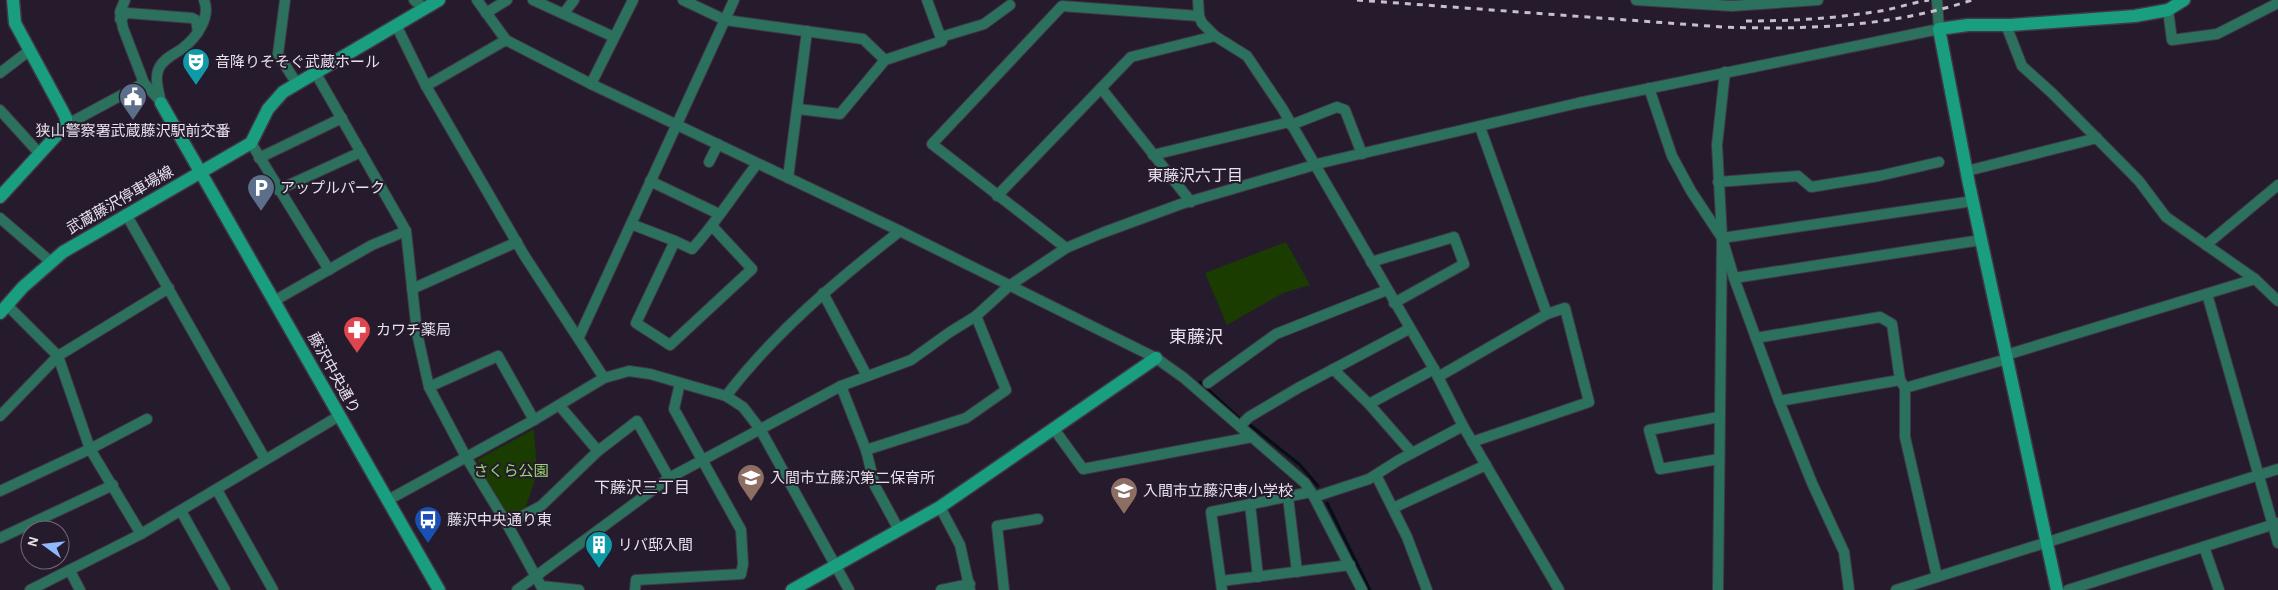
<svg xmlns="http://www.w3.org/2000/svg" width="2278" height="590" font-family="'Alegreya Sans','Noto Sans JP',sans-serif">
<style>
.green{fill:#1b3c00}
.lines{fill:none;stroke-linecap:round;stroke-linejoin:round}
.stream{stroke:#030f14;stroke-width:3}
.street-casing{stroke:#413747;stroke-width:12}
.secondary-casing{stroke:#413747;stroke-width:15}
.street{stroke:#2b715d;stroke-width:10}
.secondary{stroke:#199f7f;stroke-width:12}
.rail{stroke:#c7bfcc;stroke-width:3;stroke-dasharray:6 6;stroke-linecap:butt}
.labels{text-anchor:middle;stroke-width:4;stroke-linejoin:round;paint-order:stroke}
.poi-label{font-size:15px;fill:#e8e1ed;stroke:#261b2c;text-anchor:start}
.street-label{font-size:15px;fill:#e8e1ed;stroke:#261b2c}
.park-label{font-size:15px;fill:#9ad674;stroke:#261b2c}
.neighbourhood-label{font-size:16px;fill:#e8e1ed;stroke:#261b2c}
.quarter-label{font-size:18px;fill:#e8e1ed;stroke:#261b2c}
</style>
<rect width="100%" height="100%" fill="#261b2c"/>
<g class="green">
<polygon points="1286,242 1310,285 1283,293 1227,325 1205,273"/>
<polygon points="534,429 537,474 524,512 507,524 477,460"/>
</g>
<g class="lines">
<g class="stream">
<polyline points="1200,382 1239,418"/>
<polyline points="1249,424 1300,465 1318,486"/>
<polyline points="1327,503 1370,590"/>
</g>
<defs>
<g id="street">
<polyline points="125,0 120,12 123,28 144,83 161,102"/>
<polyline points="285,0 278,54 297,84"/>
<polyline points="414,0 424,8"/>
<polyline points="477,0 506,40 591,84 900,231 1156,358 1184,378 1305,483 1314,497 1362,590"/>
<polyline points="533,0 614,37"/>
<polyline points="683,0 725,20 863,39 885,60 942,41 927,0"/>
<polyline points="1198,0 1199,16 1202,23 1215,36 1247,56 1282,108 1434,369 1463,426 1559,590"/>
<polyline points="1636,0 1732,6 1818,0"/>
<polyline points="2168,10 2172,40 2217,34 2278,3"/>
<polyline points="486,13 507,0"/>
<polyline points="564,13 574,0"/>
<polyline points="120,19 127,13 192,18 196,20 198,32"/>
<polyline points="2006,25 2022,66 2052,93 2139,181 2166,217 2255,279 2278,301"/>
<polyline points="397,27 426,86 506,40"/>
<polyline points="941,37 984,24 1010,5"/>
<polyline points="315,72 406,231 417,333 429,387 466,457 507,524 541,586 579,590"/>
<polyline points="0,73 30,50"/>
<polyline points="591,84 633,0"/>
<polyline points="426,86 524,255 604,378"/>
<polyline points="1101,88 1191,202"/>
<polyline points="1649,88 1672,156 1691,191 1722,238 1734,278 1779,401 1812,483 1844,552 1849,590"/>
<path d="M161 103C159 92 154 78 159 68 164 58 175 54 183 48 197 37 211 17 204 0"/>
<polyline points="798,109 840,114 885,60"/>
<polyline points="0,110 39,153"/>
<polyline points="66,125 144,83"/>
<polyline points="1291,125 1337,107 1345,110 1362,154"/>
<polyline points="251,143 329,270"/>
<polyline points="1153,155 1289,122"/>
<polyline points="259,158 342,118"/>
<polyline points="709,162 718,144"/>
<polyline points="1967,171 2097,138"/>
<polyline points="788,178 807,31"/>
<polyline points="650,181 719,214"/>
<polyline points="1718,182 1798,176 1811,187 1879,176 1939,162"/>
<polyline points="278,190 361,152"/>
<polyline points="997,196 1131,57 1215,36"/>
<polyline points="126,214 265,459"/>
<polyline points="0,218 51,262"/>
<polyline points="631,224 675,241"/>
<path d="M713 227 752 269 670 345 636 323 675 241 692 249C716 223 735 192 757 164"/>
<polyline points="1722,238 1973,201"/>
<polyline points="2206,245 2278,185"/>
<polyline points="1066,248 932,144 1062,6 1199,16"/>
<polyline points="1371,262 1454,237 1464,264 1394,303"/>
<polyline points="1734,278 1981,240"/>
<polyline points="412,289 517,242"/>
<polyline points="823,293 867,376"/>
<polyline points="2207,294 2278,543"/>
<polyline points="274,301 372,245 406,231"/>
<polyline points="7,305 58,356 90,449 141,534"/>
<polyline points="579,337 734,0"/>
<polyline points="1756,338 1880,317 1892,324 1900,380"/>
<polyline points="2006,355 2255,279"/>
<polyline points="1333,369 1369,404 1412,453"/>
<polyline points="1438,377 1547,314"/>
<polyline points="1208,383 1276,334 1387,290"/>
<polyline points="841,386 866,450 875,486 899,530"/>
<polyline points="429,387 498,356 534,420"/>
<polyline points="1905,388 1905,437 1937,577"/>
<path d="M726 396C775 332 836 281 900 231"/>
<polyline points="1779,401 1900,380 1905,388 2007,359"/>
<polyline points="1369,404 1434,369"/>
<polyline points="559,405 598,451"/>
<polyline points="0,416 58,356 169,288"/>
<polyline points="1240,426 1249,417 1298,388 1409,329"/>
<polyline points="1054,429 1083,469 1252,437"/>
<polyline points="1472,442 1589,402 1565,308 1547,314 1480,127"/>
<polyline points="866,450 966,418 1006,390 976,316"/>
<polyline points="1719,459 1660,469 1649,430 1719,417"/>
<polyline points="1376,475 1407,537 1427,590"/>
<polyline points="217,490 273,590"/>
<polyline points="0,491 90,449 147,419"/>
<polyline points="1288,497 1297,572"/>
<polyline points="1314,497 1369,479 1399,460 1463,426"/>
<polyline points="388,500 534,420 604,378 629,371 650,374 726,396 743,407 760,429 849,590"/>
<polyline points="1250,504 1258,577"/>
<polyline points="940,507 960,545 970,590"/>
<polyline points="1393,508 1486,465"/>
<polyline points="181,511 225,590"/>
<polyline points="507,524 541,506 598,451 637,421 669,478"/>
<polyline points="0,538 113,485"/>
<polyline points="2204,547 2219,590"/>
<polyline points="70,571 80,590"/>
<polyline points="1221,581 1350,565"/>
<polyline points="30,590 141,534 339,416"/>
<polyline points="517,590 669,478 841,386 911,360 950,332 976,316 1009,286 1066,248 1102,233 1181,204 1321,163 1578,103 1939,29 1937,0"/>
<polyline points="635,590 636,580 741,574 743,564 741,530 674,409 680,383"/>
<polyline points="941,590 970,584"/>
<polyline points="1004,590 997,526 1038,519"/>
<polyline points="1222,590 1211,512 1311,492"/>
<polyline points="1718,590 1722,238 1717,145 1725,72"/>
<polyline points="1896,590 2278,469"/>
<polyline points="2068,590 2278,523"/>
</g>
<g id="secondary">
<polyline points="161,103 439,590"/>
<polyline points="0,197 66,125 66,118 62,110 15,23 13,0"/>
<polyline points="0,313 23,287 63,252 251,143 268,109 283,92 439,0"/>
<polyline points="792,590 940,507 1156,358"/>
<polyline points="2057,590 1969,184 1939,29 1968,25 2011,25 2135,16 2168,10 2184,0"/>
</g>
</defs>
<use href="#street" class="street-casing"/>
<use href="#secondary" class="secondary-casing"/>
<use href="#street" class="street"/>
<use href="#secondary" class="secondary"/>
<g class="rail">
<path d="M1357 0 1722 27C1806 30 1891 27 1972 0"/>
<path d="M1746 21C1788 21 1831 19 1873 12 1892 10 1910 3 1929 0"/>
</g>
</g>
<defs>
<symbol id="theatre-pin" viewBox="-11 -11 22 30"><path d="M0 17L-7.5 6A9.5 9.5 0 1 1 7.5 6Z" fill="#0f9aa8" stroke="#261b2c"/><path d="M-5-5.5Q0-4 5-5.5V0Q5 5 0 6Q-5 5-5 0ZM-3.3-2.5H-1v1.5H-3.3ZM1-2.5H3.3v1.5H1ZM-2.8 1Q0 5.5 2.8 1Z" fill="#fff"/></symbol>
<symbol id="civic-pin" viewBox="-11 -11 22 30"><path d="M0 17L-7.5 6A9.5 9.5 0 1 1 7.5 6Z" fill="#5c6f8a" stroke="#261b2c"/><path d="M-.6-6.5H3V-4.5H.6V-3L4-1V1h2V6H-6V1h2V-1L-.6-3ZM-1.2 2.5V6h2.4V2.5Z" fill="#fff"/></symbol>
<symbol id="parking-pin" viewBox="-11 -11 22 30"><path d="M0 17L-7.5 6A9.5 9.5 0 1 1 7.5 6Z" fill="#5c6f8a" stroke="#261b2c"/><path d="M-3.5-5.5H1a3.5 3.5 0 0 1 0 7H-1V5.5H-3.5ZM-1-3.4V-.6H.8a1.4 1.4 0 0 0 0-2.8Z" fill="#fff"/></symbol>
<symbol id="pharmacy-pin" viewBox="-11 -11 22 30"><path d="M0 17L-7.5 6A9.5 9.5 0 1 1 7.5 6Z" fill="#e0444e" stroke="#261b2c"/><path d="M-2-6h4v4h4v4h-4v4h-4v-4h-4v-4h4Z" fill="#fff"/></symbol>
<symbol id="school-pin" viewBox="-11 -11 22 30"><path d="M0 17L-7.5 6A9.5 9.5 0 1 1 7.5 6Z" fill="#8d6e63" stroke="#261b2c"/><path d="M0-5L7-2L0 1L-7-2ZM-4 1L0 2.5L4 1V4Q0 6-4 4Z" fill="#fff"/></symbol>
<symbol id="bus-pin" viewBox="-11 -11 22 30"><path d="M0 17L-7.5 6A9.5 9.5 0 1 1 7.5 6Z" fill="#1a4fb4" stroke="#261b2c"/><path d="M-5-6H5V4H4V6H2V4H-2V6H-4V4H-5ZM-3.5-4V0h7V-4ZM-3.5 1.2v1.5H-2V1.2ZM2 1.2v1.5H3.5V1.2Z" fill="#fff"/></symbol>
<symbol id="building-pin" viewBox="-11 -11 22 30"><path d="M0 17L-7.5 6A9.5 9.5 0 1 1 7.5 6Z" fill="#0f9aa8" stroke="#261b2c"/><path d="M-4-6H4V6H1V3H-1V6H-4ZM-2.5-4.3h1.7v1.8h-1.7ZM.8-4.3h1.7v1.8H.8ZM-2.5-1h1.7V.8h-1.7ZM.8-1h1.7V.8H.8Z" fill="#fff"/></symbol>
</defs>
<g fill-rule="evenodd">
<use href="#theatre-pin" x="180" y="46" width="32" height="43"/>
<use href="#civic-pin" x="117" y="81" width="32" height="43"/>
<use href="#parking-pin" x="245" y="172" width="32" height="43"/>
<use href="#pharmacy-pin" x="341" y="314" width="32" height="43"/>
<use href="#school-pin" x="735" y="462" width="32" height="43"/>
<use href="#school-pin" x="1108" y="475" width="32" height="43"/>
<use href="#bus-pin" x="412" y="504" width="32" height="43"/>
<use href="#building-pin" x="583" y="529" width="32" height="43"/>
</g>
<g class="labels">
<g class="poi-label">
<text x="215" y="67">音降りそそぐ武蔵ホール</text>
<text x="133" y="136" text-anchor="middle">狭山警察署武蔵藤沢駅前交番</text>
<text x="280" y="193">アップルパーク</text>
<text x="376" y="335">カワチ薬局</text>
<text x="770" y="483">入間市立藤沢第二保育所</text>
<text x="1143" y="496">入間市立藤沢東小学校</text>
<text x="447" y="525">藤沢中央通り東</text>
<text x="618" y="550">リバ邸入間</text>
</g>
<g class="street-label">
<text transform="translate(120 200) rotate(-30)" y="5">武蔵藤沢停車場線</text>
<text transform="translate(334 373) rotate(61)" y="5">藤沢中央通り</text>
</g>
<g class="park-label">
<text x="511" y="476">さくら公園</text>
</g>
<g class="neighbourhood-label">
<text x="1195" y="181">東藤沢六丁目</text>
<text x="642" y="493">下藤沢三丁目</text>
</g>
<g class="quarter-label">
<text x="1196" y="343">東藤沢</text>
</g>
</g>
<g transform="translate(45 545) rotate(285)"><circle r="24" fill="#261b2c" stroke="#746a79"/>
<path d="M0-4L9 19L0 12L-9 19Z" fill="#8fb8fd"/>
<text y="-8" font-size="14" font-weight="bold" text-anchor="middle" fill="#e8e1ed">N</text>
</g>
</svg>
